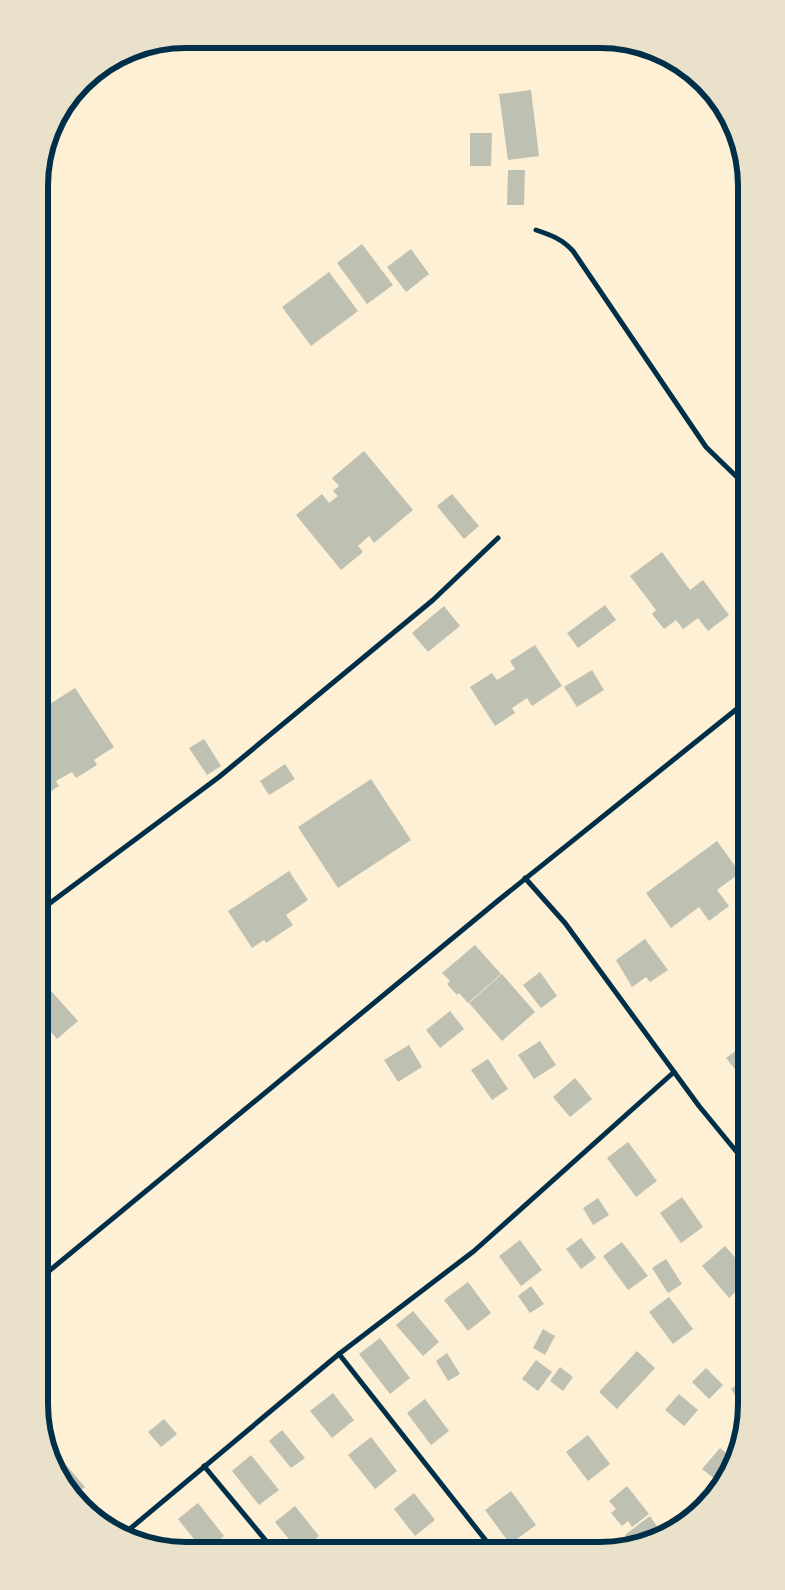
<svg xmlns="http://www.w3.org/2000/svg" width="785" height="1590" font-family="'Titillium Web',sans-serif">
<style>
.building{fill:#bec0b2}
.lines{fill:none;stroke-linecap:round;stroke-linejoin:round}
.minor{stroke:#003049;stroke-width:5}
.rim{fill:none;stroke:#003049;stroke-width:6}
</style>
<rect width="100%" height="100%" fill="#fdf0d5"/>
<g class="building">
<polygon points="531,90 539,156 508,160 499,94"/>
<polygon points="470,133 492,133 491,166 470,166"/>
<polygon points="508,170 525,170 524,205 507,205"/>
<polygon points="362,244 393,285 367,304 337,263"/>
<polygon points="411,249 429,274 406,292 387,267"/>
<polygon points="329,272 358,311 311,346 282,307"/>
<polygon points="364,451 413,510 374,543 369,536 358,546 363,552 341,570 296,515 322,494 329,503 338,496 333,491 339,486 332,478"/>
<polygon points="452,494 479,526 464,539 437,506"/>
<polygon points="662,552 690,590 703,580 729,615 708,631 698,618 683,629 676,620 664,629 652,614 656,610 630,576"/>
<polygon points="605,605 616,620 578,648 567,633"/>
<polygon points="444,606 460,626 428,652 412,633"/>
<polygon points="535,645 562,686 532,706 527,698 512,708 515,713 495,726 470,687 492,673 497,680 515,669 510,661"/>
<polygon points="592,670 604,690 577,707 564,687"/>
<polygon points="75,688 114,747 94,760 97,765 76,778 72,772 56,781 59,786 42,797 42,720 46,717 42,709"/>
<polygon points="204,739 221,766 207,775 189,748"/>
<polygon points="285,764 295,779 269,795 260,781"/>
<polygon points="371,779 411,840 338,888 298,827"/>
<polygon points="717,841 740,873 717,890 729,906 709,921 699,907 671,928 646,893"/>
<polygon points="289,871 308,900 286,915 293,925 266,943 264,940 252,948 228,911"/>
<polygon points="645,939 668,970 650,982 646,977 632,987 616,960"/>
<polygon points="475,945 501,974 468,1003 459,993 457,995 447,984 450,981 442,973"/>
<polygon points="540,972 557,996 541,1008 523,985"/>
<polygon points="502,974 535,1012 502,1041 469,1003"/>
<polygon points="44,983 78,1021 57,1039 51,1032 43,1039 42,985"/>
<polygon points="450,1011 464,1029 440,1048 426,1030"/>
<polygon points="540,1041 556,1065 534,1079 518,1055"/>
<polygon points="745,1044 745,1070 739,1074 726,1058"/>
<polygon points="409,1045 422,1067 398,1082 384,1060"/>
<polygon points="488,1059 508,1089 492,1100 471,1070"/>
<polygon points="575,1078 592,1099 570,1117 553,1097"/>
<polygon points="628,1142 657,1181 636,1197 607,1158"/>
<polygon points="682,1197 703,1227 681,1243 660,1213"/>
<polygon points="598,1198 609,1215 593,1225 583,1208"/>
<polygon points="581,1238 596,1258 581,1269 566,1249"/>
<polygon points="520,1240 542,1270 521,1286 499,1256"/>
<polygon points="622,1242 648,1276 628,1290 603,1256"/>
<polygon points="725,1246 745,1269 745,1283 729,1298 702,1266"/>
<polygon points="666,1259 682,1284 668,1293 652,1268"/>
<polygon points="468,1282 491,1313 468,1331 444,1300"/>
<polygon points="531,1286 544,1304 530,1313 518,1296"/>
<polygon points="669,1297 693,1329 673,1344 649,1312"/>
<polygon points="413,1311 439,1342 423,1356 396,1325"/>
<polygon points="543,1329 555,1336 545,1355 533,1348"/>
<polygon points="380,1338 410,1378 390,1394 359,1354"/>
<polygon points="637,1351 655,1368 617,1409 599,1392"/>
<polygon points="447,1353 460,1374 448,1381 436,1361"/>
<polygon points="536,1360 552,1372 538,1391 522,1379"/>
<polygon points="560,1367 573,1377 563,1391 550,1381"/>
<polygon points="706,1368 723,1385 709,1399 692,1382"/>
<polygon points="746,1378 746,1400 741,1404 731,1389"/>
<polygon points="333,1393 354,1420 332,1438 310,1411"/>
<polygon points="679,1394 698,1410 684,1426 665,1410"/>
<polygon points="425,1399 449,1431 431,1445 407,1413"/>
<polygon points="164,1419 177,1434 161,1447 148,1432"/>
<polygon points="282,1430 305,1458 291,1468 269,1441"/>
<polygon points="588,1435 610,1464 588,1481 566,1452"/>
<polygon points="371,1437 397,1471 375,1489 348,1455"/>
<polygon points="720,1448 735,1460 720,1483 702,1469"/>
<polygon points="55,1452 85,1487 76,1494 51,1455"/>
<polygon points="251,1455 279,1490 259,1505 232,1471"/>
<polygon points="627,1486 649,1514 632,1527 628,1521 622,1526 611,1513 616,1509 609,1501"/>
<polygon points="511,1491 536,1525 510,1544 485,1510"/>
<polygon points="414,1493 435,1520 415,1536 394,1509"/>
<polygon points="198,1503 224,1536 209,1548 201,1548 178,1519"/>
<polygon points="295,1506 319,1536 304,1548 296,1548 275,1522"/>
<polygon points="692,1507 700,1510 686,1522"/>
<polygon points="650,1516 658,1528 633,1546 625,1535"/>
<polygon points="622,1537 629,1546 611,1546"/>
<polygon points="175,1538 184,1548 163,1548"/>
</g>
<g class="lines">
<g class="minor">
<path d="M536 230C551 235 562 239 573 251L706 447 742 482"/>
<polyline points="525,878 565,923 699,1106 745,1162"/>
<polyline points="42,909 219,777 433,600 498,538"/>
<polyline points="43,1276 500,899 743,704"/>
<polyline points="339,1354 491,1547"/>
<polyline points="204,1466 272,1548"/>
<polyline points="125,1533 339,1354 474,1251 674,1072"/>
</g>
</g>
<path d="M0 0H785V1590H0ZM186 48H600A138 138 0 0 1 738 186V1404A138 138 0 0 1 600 1542H186A138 138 0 0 1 48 1404V186A138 138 0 0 1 186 48Z" fill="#e9e1ca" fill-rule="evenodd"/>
<path class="rim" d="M186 48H600A138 138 0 0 1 738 186V1404A138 138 0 0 1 600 1542H186A138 138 0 0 1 48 1404V186A138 138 0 0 1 186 48Z"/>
</svg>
